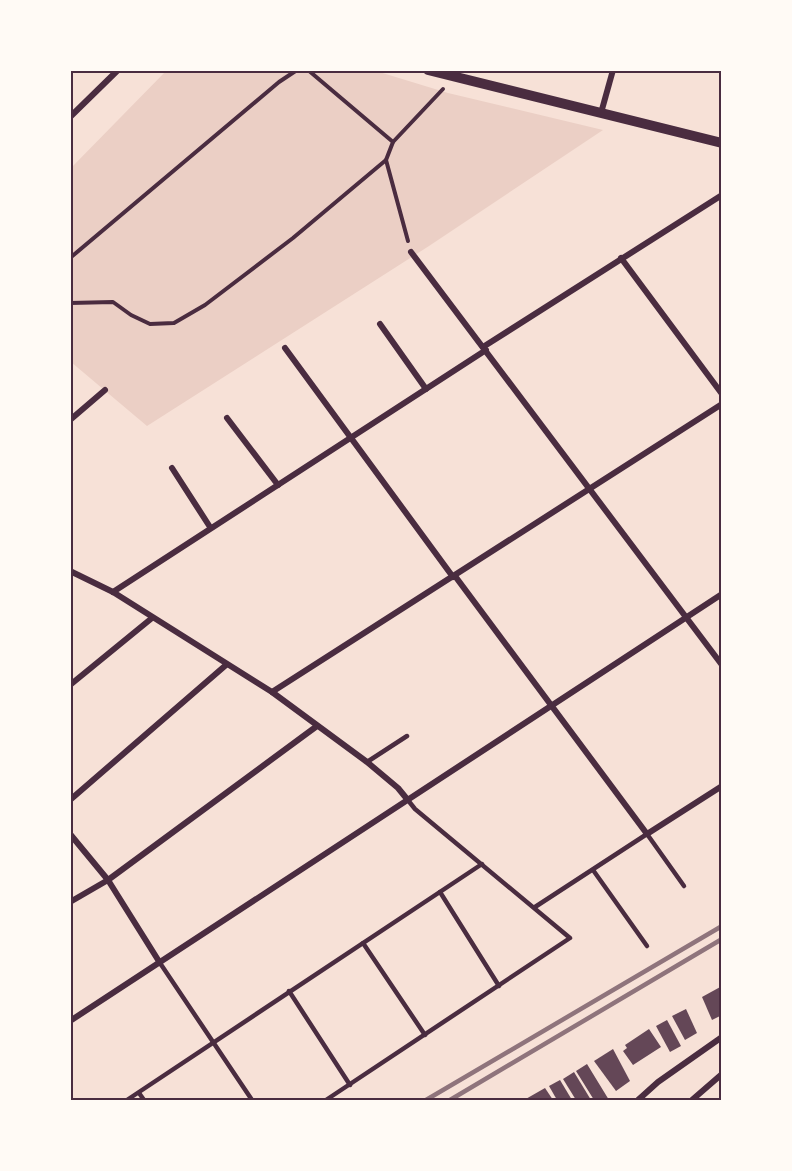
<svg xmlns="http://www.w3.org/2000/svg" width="792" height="1171" font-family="Helvetica,sans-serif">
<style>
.green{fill:#ebcfc5}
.building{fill:#644757}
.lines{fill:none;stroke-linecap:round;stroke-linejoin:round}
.path{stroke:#4a2c40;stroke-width:4}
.service{stroke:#4a2c40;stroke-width:4.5}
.minor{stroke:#4a2c40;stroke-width:6}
.tertiary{stroke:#4a2c40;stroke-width:10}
.rail{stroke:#8f747c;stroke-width:4.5}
.neatline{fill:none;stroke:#4a2c40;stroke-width:2}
</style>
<rect width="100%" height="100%" fill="#f7e1d7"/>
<polygon class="green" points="166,71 376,71 448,93 603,130 429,246 147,426 71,362 70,169"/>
<g class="building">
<polygon points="722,986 722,1015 712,1020 702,997"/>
<polygon points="686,1009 697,1033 685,1040 672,1016"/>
<polygon points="667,1020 681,1046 670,1052 656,1026"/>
<polygon points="649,1029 661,1047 633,1065 623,1051 627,1048 625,1045"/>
<polygon points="613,1049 630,1081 616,1091 594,1061"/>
<polygon points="587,1064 609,1100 602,1100 601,1098 594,1100 576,1071"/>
<polygon points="574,1072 591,1100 576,1100 563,1079"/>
<polygon points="560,1080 572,1100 557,1100 549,1086"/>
<polygon points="545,1088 553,1100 524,1100"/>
</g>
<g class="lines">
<g class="path">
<polyline points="308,70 393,142 386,160 408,241"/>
<polyline points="393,142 443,89"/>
<polyline points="70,258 279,82 297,70"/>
<polyline points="70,303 113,302 131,315 150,324 174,323 205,305 293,238 386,160"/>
</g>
<g class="service">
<polyline points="367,762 407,736"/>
<polyline points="593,870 647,946"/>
<polyline points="440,892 499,986"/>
<polyline points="535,907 647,834 684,886"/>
<polyline points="363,943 425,1035"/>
<polyline points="160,963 252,1100"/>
<polyline points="289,991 350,1085"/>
<polyline points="139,1093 144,1100"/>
<polyline points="127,1100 482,864"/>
<polyline points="326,1100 570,938 415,809 407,799"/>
</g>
<g class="minor">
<polyline points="601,113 613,70"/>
<polyline points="70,117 118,70"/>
<polyline points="411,252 722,665"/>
<polyline points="621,258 722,394"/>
<polyline points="380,324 426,389"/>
<polyline points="483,347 722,195"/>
<polyline points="285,348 453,577"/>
<polyline points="227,418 278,485"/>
<polyline points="70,420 105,390"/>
<polyline points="172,468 210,527"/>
<polyline points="70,571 113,592 272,692 367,762 398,788 407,799"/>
<polyline points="455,576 647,834 722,786"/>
<polyline points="113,592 486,350"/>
<polyline points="70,685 152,618"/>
<polyline points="272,692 722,404"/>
<polyline points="70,800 226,665"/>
<polyline points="70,834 108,880 160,963"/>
<polyline points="70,902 108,880 317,726"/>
<polyline points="70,1021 722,594"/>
<polyline points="638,1100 658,1082 722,1037"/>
<polyline points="692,1100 722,1074"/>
</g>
<polyline class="tertiary" points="428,70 722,143"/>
<g class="rail">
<polyline points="426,1100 722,926"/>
<polyline points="450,1100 722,939"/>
</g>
</g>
<rect width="792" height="1171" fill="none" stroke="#fffaf5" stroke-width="144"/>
<rect x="72" y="72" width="648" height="1027" class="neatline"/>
</svg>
